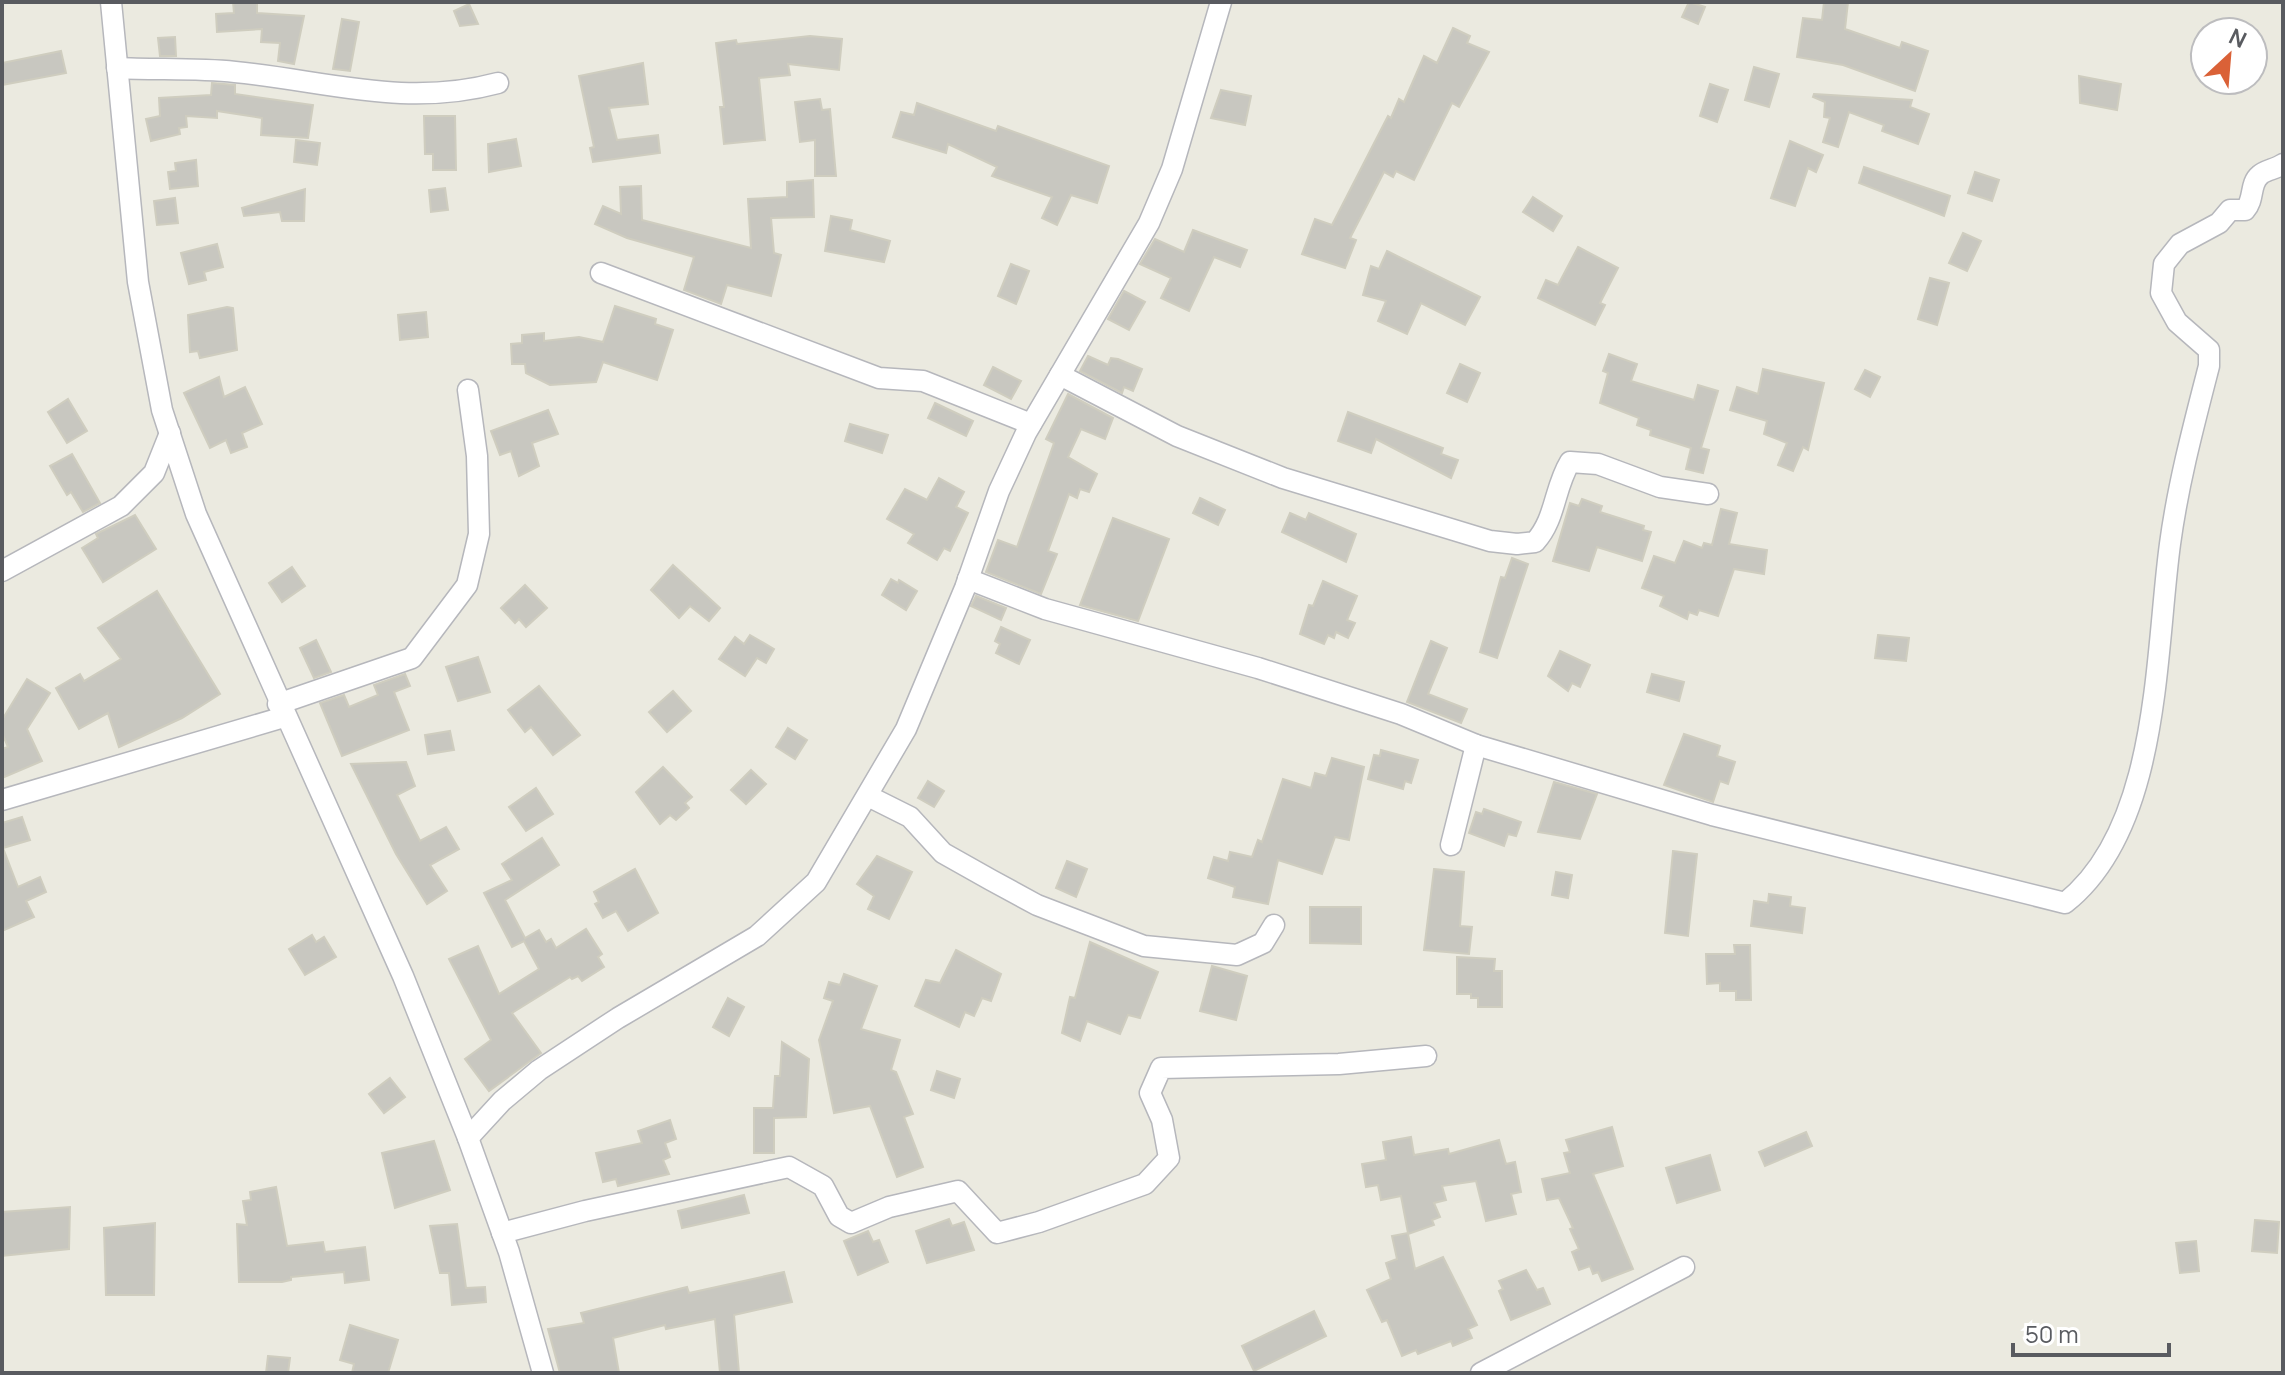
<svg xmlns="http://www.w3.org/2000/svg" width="2285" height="1375" font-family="Manrope,sans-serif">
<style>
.building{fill:#c8c7c0;stroke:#cfcdbf;stroke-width:2}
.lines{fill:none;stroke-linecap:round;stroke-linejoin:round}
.street-casing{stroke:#b6b7bc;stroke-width:23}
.street{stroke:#fff;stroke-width:20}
</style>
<rect width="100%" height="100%" fill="#ebeae0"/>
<g class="building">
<polygon points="233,2 257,2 257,13 304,16 294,64 278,61 280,43 261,42 262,29 217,32 216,14 234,13"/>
<polygon points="1689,2 1705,7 1698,24 1682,17"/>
<polygon points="1824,2 1848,2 1845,29 1900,48 1902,42 1928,51 1915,91 1843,65 1797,57 1803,18 1822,20"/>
<polygon points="469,4 478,24 460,26 454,11"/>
<polygon points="342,19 359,22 350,71 333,69"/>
<polygon points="1453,28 1470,36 1467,43 1489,52 1459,107 1452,103 1449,109 1414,180 1396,171 1393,177 1384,172 1350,238 1356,240 1345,268 1302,254 1315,219 1332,225 1388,116 1391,118 1399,99 1404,102 1424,56 1437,63"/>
<polygon points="810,36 842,39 839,70 788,64 790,75 759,78 765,140 724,144 720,107 724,107 716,43 736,40 737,44"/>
<polygon points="175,37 176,56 160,56 158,38"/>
<polygon points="61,51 66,73 2,85 2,63"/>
<polygon points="643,63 648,104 609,108 617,140 658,135 660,153 593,162 590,148 594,147 579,76"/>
<polygon points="1754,67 1779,74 1769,107 1745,100"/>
<polygon points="2079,76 2121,84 2117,110 2080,103"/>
<polygon points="212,83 235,85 235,94 313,105 308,138 261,135 262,118 217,111 217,118 186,116 187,127 179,128 180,134 151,141 146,119 160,116 159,98 211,95"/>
<polygon points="1710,84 1728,90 1717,122 1700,116"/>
<polygon points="1221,90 1251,96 1245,125 1211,118"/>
<polygon points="1814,94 1912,100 1910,107 1929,114 1918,144 1882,131 1884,125 1849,112 1838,147 1823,142 1830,118 1824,117 1825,102 1813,97"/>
<polygon points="820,99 822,110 830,109 836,176 815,176 815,140 800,142 795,102"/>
<polygon points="917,103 996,131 998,126 1109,166 1097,203 1071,195 1057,225 1042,218 1052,197 992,176 997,167 948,144 946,153 893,137 901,112 914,115"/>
<polygon points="424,116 455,116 456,170 433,170 433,154 425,154"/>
<polygon points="516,139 521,166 489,172 488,144"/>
<polygon points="296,140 320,143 317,165 294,162"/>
<polygon points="1790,141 1823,155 1816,172 1808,168 1795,206 1771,198"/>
<polygon points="196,160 198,186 170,189 168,172 176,171 175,163"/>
<polygon points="1864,167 1950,196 1944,216 1859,183"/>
<polygon points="1975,172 1999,180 1992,201 1968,193"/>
<polygon points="813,180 814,217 771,218 774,253 781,255 771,296 727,285 721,304 684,290 694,257 627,238 595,224 603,206 621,214 620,187 641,186 642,220 751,248 748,199 787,197 787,182"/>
<polygon points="445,188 448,210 431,212 429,190"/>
<polygon points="305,189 304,221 282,221 280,212 244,216 242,208"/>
<polygon points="1533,197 1562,216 1553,231 1523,212"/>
<polygon points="175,198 178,223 157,225 154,201"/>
<polygon points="831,216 852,220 850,230 890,241 884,262 825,251"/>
<polygon points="1193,230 1247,250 1240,267 1214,257 1189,311 1161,298 1171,278 1140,264 1155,239 1184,252"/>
<polygon points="1963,233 1981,241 1967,271 1949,263"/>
<polygon points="217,244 223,267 204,272 206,280 189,284 181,253"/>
<polygon points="1578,247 1618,268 1600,303 1605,305 1595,325 1538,298 1546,280 1558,285"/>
<polygon points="1387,251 1480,297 1465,325 1421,303 1407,334 1378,321 1386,301 1363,295 1371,266 1379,269"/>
<polygon points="1011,264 1029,271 1016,304 998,296"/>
<polygon points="1930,278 1949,283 1937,325 1918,319"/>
<polygon points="1124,291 1145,302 1129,330 1108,319"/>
<polygon points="615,306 656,319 655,324 673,330 657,380 603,362 596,382 550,385 526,373 525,364 512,364 511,344 522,343 522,335 544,333 544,341 579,337 603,342"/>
<polygon points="227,307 233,308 237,350 200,358 198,351 190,352 188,315"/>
<polygon points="426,312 428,337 400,340 398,315"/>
<polygon points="1609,354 1637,364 1631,381 1694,400 1698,385 1718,391 1701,448 1709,450 1703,473 1686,469 1691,448 1650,435 1651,430 1637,425 1639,418 1600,403 1608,373 1603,371"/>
<polygon points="1088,356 1108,365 1111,358 1118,359 1142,369 1133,391 1124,387 1122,393 1080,371"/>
<polygon points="1460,364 1480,373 1467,402 1447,393"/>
<polygon points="993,367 1021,381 1011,399 984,385"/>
<polygon points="1763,369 1824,383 1808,450 1803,447 1793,471 1778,465 1787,443 1764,434 1767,421 1730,410 1737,387 1758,394"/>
<polygon points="1865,370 1880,377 1870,397 1855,389"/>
<polygon points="219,377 224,397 245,387 262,424 242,433 247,447 231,453 226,440 210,448 184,393"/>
<polygon points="1068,394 1113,418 1105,439 1081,429 1068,457 1097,474 1089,492 1080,489 1077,498 1069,494 1048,551 1057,554 1041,594 986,572 998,540 1017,547 1054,443 1046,439"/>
<polygon points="68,399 87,431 67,443 48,412"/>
<polygon points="935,403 973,421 966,436 928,418"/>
<polygon points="548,410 558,434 532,443 539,466 519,476 511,451 500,455 491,431"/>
<polygon points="1348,412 1443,448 1441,454 1458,460 1451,478 1376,439 1371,453 1338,441"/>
<polygon points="850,424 888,435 882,453 845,441"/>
<polygon points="72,454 100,503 83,512 71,492 67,495 50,466"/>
<polygon points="939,478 964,492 956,507 968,513 950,551 944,548 937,560 908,543 914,534 887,519 905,489 927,500"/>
<polygon points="1200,498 1225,510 1218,525 1193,513"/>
<polygon points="1582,499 1602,506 1600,512 1644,526 1643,530 1651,532 1642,561 1597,547 1589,571 1553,561 1570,503 1579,506"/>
<polygon points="1721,509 1737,513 1729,544 1767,550 1764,574 1734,569 1718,616 1699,610 1697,615 1689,612 1687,619 1660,606 1664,596 1642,588 1654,556 1675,563 1684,541 1702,548 1704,543 1712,545"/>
<polygon points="1290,513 1306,520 1309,513 1356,534 1346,562 1282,532"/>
<polygon points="135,515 156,549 103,582 82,548 98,538 96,534"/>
<polygon points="1113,518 1169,539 1138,621 1080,605"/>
<polygon points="1512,558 1528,564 1497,658 1480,652 1501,577 1505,578"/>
<polygon points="673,565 720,608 709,621 690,606 679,618 651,590"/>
<polygon points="292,567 305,586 282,602 269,583"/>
<polygon points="891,579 898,583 899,580 917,591 906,610 882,595"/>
<polygon points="1323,581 1357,596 1347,620 1355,623 1348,638 1336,632 1334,638 1328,635 1324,644 1300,634 1309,605 1313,606"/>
<polygon points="525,585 547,608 526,627 519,619 515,623 501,608"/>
<polygon points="157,591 220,694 182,718 119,747 108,713 79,729 56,688 80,674 84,681 121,659 98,628"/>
<polygon points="976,596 1006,608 1001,620 971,606"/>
<polygon points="1001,627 1030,640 1019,664 996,653 1000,644 995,641"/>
<polygon points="750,635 774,649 766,663 757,658 745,676 719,659 735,637 744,644"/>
<polygon points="1878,635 1909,638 1906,661 1875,658"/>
<polygon points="316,640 331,672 314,678 300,648"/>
<polygon points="1431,641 1447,648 1428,694 1467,709 1461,723 1407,702"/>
<polygon points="1560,651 1590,665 1580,687 1572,683 1568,691 1548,676"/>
<polygon points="478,657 490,692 458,701 446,667"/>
<polygon points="405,674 410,686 394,692 409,730 342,756 320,703 344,695 349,707 378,695 374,685"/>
<polygon points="1652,674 1684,682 1679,701 1647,692"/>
<polygon points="27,679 50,693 27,729 42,761 2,778 2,749 8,747 2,733 2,720"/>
<polygon points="539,686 580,735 553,755 531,727 525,732 508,710"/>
<polygon points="673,691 691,711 667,732 649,712"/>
<polygon points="788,728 807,740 795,759 776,747"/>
<polygon points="450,731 454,750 428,754 425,735"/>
<polygon points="1684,734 1720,746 1717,756 1735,762 1728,784 1720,781 1713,802 1664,785"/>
<polygon points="1381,750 1418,760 1411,783 1405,781 1403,789 1368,779 1374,755 1380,756"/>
<polygon points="1332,758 1364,767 1349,840 1335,837 1322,874 1278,860 1268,904 1233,897 1235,887 1208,878 1214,857 1228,861 1230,852 1252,857 1258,840 1262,842 1283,779 1311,788 1315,773 1326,776"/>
<polygon points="406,762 415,786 397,795 420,841 446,827 459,849 430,865 447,891 427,904 396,854 351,764"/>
<polygon points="663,767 692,797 685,803 689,808 676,820 670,815 660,824 636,792"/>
<polygon points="751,770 766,784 746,804 731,790"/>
<polygon points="928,781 944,791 934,807 918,798"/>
<polygon points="1554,782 1597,794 1580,839 1538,832"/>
<polygon points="536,788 553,814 526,831 509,807"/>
<polygon points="1484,809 1521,822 1516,836 1508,834 1504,846 1469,833 1476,812 1482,814"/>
<polygon points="22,817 30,840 3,848 18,887 40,877 46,892 26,901 34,917 2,931 2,823"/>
<polygon points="542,838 559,865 505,900 525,938 539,930 546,942 551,939 556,948 586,929 602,954 598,957 604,967 582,981 578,976 572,979 570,977 512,1013 541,1053 489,1091 465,1059 491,1040 449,959 478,946 499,994 539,969 524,941 512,947 484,893 512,880 502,864"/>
<polygon points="1673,851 1697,854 1688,936 1665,933"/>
<polygon points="877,856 912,872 889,919 868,909 874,896 857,884"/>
<polygon points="1067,861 1087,869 1076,897 1056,888"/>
<polygon points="635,869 658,913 628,931 616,911 603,918 595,904 599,902 594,892"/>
<polygon points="1434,869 1464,872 1460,926 1472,927 1469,954 1424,950"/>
<polygon points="1556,872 1572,875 1568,898 1552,895"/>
<polygon points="1769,894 1791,897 1790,906 1805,908 1802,933 1751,926 1754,901 1768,903"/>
<polygon points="1310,907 1361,907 1361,944 1310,943"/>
<polygon points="312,935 316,942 324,937 336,957 305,975 289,949"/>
<polygon points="1090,942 1158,972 1140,1018 1128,1015 1120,1034 1087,1021 1080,1041 1062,1033 1070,997 1075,998"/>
<polygon points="1734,945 1750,945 1751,1000 1736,1000 1736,991 1720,991 1720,983 1707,984 1706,954 1735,954"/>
<polygon points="956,950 1001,974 991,1001 982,998 974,1016 965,1012 959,1027 915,1006 926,980 940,983"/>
<polygon points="1457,957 1495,959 1494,971 1502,971 1502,1007 1478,1007 1478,998 1471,998 1471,994 1457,994"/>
<polygon points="1212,966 1247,976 1236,1020 1200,1011"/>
<polygon points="844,974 877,986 861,1029 900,1040 891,1070 896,1072 913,1114 904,1117 923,1167 897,1177 870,1106 834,1113 819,1040 833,1001 824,998 829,982 840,985"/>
<polygon points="728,998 744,1007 729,1036 713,1027"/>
<polygon points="782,1042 809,1059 806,1117 774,1118 774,1153 754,1153 754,1108 773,1108 775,1076 780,1076"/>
<polygon points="937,1071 960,1079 954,1098 931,1090"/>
<polygon points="390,1078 405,1097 384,1113 369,1094"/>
<polygon points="670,1120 676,1139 665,1143 670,1157 663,1160 669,1174 618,1186 616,1179 603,1182 596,1153 642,1143 638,1131"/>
<polygon points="1612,1127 1623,1166 1593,1174 1633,1269 1602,1281 1598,1272 1593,1274 1590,1266 1579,1270 1572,1252 1579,1249 1570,1229 1573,1228 1559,1198 1547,1200 1542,1179 1570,1173 1564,1153 1570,1152 1566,1140"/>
<polygon points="1806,1132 1812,1146 1765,1166 1759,1152"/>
<polygon points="1411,1137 1414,1155 1448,1149 1449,1154 1499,1140 1506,1164 1515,1162 1521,1192 1511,1194 1516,1214 1486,1221 1476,1181 1442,1186 1446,1200 1434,1203 1440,1217 1432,1220 1434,1225 1408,1234 1415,1269 1443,1257 1477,1325 1468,1329 1472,1338 1453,1346 1451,1341 1418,1354 1416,1350 1402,1356 1387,1320 1382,1322 1367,1290 1391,1279 1386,1263 1397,1259 1392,1236 1408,1233 1401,1196 1381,1200 1378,1185 1366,1187 1362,1164 1386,1160 1383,1142"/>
<polygon points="434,1141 450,1190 395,1208 382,1153"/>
<polygon points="1710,1155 1720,1190 1677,1203 1666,1168"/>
<polygon points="276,1187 287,1246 323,1242 325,1252 365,1247 369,1280 345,1283 344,1272 291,1277 291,1280 282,1282 239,1282 237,1224 247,1225 243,1201 251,1200 250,1192"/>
<polygon points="744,1195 749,1213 682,1228 678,1211"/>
<polygon points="70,1207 69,1249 2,1256 2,1212"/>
<polygon points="949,1219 952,1226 964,1222 974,1250 927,1263 916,1231"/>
<polygon points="2255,1220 2279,1222 2277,1253 2252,1251"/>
<polygon points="155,1223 154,1295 106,1295 104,1228"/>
<polygon points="457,1224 466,1288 485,1287 486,1302 452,1305 449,1273 440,1273 430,1226"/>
<polygon points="868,1231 873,1242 879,1240 888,1262 858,1275 844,1241"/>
<polygon points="2196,1241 2199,1271 2180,1273 2176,1243"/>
<polygon points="1526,1270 1537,1290 1543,1288 1550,1304 1511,1320 1499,1291 1503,1289 1499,1281"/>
<polygon points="784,1272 792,1302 734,1315 739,1373 720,1373 715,1319 666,1329 665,1325 613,1338 619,1373 560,1373 548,1329 584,1323 581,1313 687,1287 689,1293"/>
<polygon points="1314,1311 1326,1336 1254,1371 1242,1346"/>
<polygon points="350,1325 398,1340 388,1373 352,1373 354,1364 340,1360"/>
<polygon points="268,1356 290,1358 288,1373 266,1373"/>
</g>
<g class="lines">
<defs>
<g id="street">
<polyline points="111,2 138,282 162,410 196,514 403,976 468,1138 509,1252 543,1373"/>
<path d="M117 68C156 70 196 68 235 72 327 81 405 108 498 83"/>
<polyline points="601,273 879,378 923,381 1031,424"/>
<path d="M1060 375 1177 436 1283 478 1490 541 1517 544 1535 542C1556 519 1554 488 1570 462L1598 464 1660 487 1708 494"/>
<polyline points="2,571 121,506 154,473 170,433"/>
<path d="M968 579 1045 609 1258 668 1401 714 1476 745 1712 815 2065 903C2160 828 2155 655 2170 544 2178 484 2194 424 2209 366V350L2177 322 2161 293 2164 264 2180 244 2219 223 2230 210H2245C2255 199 2249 184 2260 175 2265 170 2276 169 2283 164"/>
<polyline points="278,704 412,658 467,585 479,534 477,456 468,390"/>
<polyline points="868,796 910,817 943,853 991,880 1037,905 1144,946 1237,955 1263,943 1274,925"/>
<polyline points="2,800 284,717"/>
<polyline points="1451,845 1476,745"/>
<polyline points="468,1138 502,1101 539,1070 618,1018 757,936 816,882 906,729 965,588 999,491 1026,433 1149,223 1172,169 1221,2"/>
<polyline points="502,1233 585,1211 789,1167 823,1186 839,1216 851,1223 889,1207 958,1191 997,1233 1039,1222 1145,1184 1169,1158 1162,1120 1150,1093 1161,1068 1339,1064 1426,1056"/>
<polyline points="1481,1373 1684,1267"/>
</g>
</defs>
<use href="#street" class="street-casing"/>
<use href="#street" class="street"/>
</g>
<rect width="2285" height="1375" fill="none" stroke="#595b60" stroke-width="8"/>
<g transform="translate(2229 56) rotate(26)"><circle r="38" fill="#ffffff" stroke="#bdbdbf" stroke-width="2"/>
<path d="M0-6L14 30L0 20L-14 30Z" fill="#da6137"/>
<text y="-12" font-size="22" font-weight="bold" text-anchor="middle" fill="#595b60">N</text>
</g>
<path d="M2013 1343v12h156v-12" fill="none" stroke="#595b60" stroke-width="4"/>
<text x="2025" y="1343" font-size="24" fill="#595b60" stroke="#ffffff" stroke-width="6" paint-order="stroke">50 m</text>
</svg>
